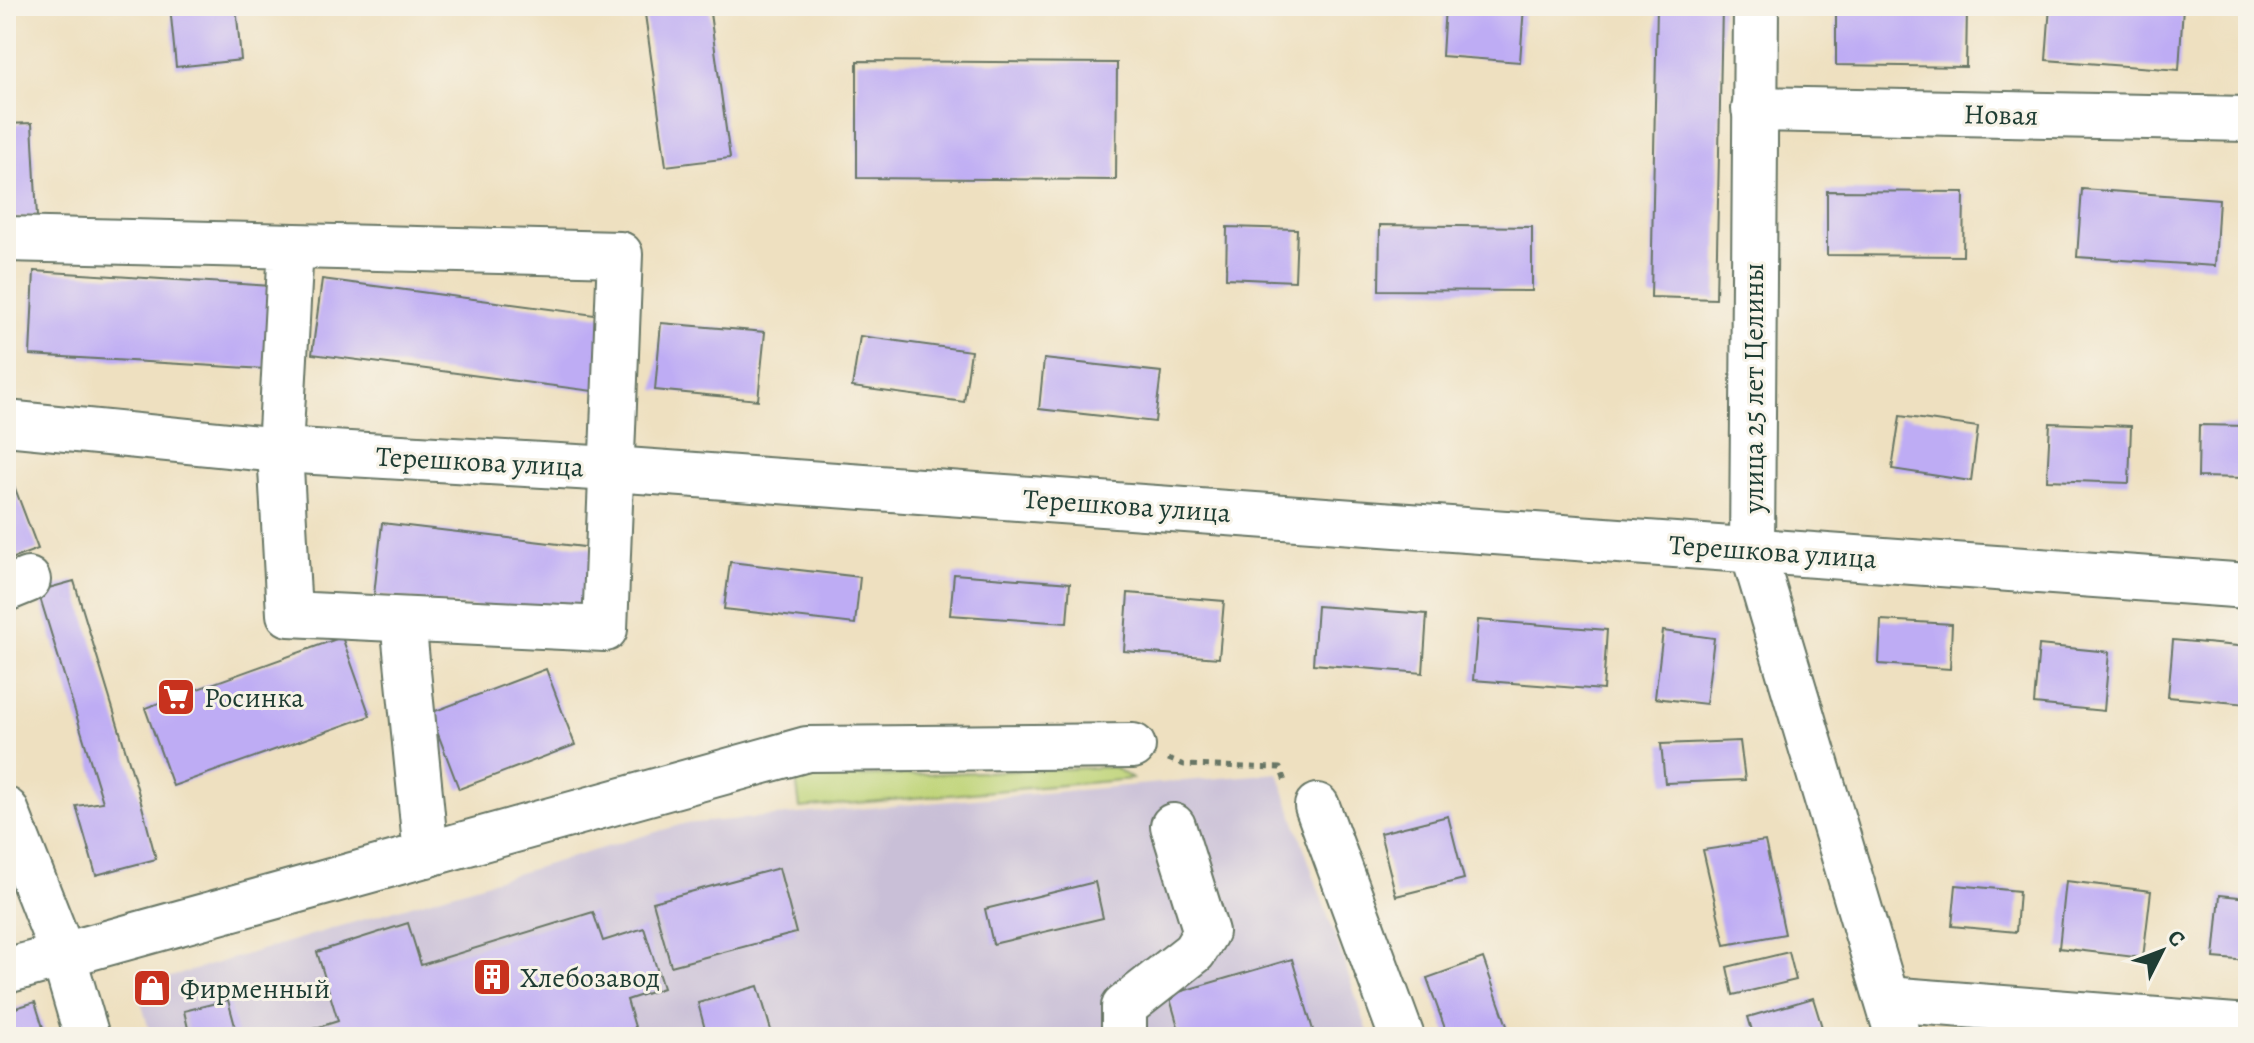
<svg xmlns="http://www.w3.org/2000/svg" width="2254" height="1043" font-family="Alegreya,serif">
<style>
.industrial{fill:#c9bfd7}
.green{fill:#bfd478;stroke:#6f8856;stroke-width:2}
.building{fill:#beacf4}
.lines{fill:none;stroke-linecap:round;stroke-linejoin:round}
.minor-casing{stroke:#677665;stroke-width:48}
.path{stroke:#677665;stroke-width:5;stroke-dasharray:6 6;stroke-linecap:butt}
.minor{stroke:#fff;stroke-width:44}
.labels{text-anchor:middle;stroke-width:6;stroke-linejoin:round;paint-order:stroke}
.street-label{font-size:28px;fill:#1f3d34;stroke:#f7f3e8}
.poi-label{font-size:28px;fill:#1f3d34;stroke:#f7f3e8;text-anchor:start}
</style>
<rect width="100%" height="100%" fill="#f7f3e8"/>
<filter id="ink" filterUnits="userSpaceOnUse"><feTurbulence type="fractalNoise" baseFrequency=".0125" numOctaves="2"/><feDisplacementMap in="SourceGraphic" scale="16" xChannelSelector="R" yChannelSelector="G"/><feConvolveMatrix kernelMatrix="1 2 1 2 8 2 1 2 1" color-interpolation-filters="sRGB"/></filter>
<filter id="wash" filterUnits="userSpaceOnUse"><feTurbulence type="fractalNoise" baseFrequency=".006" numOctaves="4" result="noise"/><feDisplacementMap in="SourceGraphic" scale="32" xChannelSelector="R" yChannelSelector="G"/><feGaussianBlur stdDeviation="1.8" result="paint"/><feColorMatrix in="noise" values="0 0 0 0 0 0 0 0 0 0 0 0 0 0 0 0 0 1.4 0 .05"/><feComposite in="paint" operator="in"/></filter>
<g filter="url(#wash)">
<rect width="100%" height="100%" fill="#eee0c0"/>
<polygon class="industrial" points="1278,773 1370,1037 151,1037 137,987 683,824"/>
<polygon class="green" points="1114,767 1132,779 800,808 796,779"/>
<g id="blocks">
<g class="building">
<polygon points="170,6 236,6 241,60 176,67"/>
<polygon points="709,6 730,158 666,166 645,14"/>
<polygon points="1445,6 1524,6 1520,62 1442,56"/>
<polygon points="1657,6 1722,6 1716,299 1651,297"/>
<polygon points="1836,6 1967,8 1966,67 1836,65"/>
<polygon points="2050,6 2183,6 2179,70 2046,60"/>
<polygon points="857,61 1117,63 1116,180 857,178"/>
<polygon points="32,123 37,217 6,219 6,124"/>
<polygon points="2082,189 2219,199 2215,266 2077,257"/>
<polygon points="1827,191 1964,192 1963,256 1827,255"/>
<polygon points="1380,225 1532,227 1532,291 1379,290"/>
<polygon points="1227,227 1297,229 1295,281 1226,278"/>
<polygon points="34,271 271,286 266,369 30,355"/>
<polygon points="322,279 610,317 600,392 312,354"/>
<polygon points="661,323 765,332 758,400 655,390"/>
<polygon points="860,336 971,351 964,402 852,387"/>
<polygon points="1044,359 1161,372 1155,422 1039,409"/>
<polygon points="1900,416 1978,427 1971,481 1892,469"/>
<polygon points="2050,423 2131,426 2129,483 2047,480"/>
<polygon points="2199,425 2248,426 2248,478 2198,477"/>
<polygon points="13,483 38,549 6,561 6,486"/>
<polygon points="382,523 592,548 584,620 374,595"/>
<polygon points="730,562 860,577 855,624 724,609"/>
<polygon points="954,574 1070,583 1067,623 950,615"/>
<polygon points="74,581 138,791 156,859 96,875 76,806 103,802 38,591"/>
<polygon points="1128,593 1224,601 1219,658 1124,651"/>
<polygon points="1317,606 1427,614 1423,673 1313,664"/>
<polygon points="1478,620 1607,630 1603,690 1473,680"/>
<polygon points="1881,620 1952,624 1950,669 1879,664"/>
<polygon points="1663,631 1714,638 1706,704 1655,698"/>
<polygon points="342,637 370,716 173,786 145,708"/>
<polygon points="2173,640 2248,647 2248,704 2168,697"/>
<polygon points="2039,645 2109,652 2104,711 2034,704"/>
<polygon points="546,669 575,745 459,789 430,713"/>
<polygon points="1740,741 1745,780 1665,783 1661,744"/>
<polygon points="1448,816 1464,879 1396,896 1380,833"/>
<polygon points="1765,841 1785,934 1725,945 1703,850"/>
<polygon points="779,868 796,933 671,966 653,902"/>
<polygon points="2066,881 2151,891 2143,958 2059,948"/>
<polygon points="1095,882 1103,918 993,944 985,909"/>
<polygon points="1956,885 2019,891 2016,932 1952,926"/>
<polygon points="2220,895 2248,898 2248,961 2214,958"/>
<polygon points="593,912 603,941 644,928 663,988 627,1000 638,1037 287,1037 338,1021 317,952 408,923 421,965"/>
<polygon points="1789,952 1796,980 1733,995 1727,967"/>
<polygon points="1483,958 1511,1037 1448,1037 1427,978"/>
<polygon points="1292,959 1315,1037 1181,1037 1169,995"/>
<polygon points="758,986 773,1037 707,1037 698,1003"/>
<polygon points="1813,998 1825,1037 1754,1037 1748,1017"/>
<polygon points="228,1000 238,1037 190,1037 184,1011"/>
<polygon points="35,1002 46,1037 6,1037 6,1011"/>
</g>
</g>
</g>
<g filter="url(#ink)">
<use href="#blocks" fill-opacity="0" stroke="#677665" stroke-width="2"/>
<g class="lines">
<defs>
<g id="minor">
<polyline points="1756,6 1752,549 1898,1037"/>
<polyline points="1754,109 2248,119"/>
<polyline points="6,239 620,254 605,629 289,614 280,450 291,246"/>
<polyline points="6,423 280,450 612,469 2248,586"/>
<polyline points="6,589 28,580"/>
<polyline points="403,620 426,855"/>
<polyline points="1317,806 1402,1037"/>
<polyline points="6,810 63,955 87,1037"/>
<polyline points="6,971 807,749 1133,746"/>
<polyline points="1887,999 2248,1027"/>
<polyline points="1124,1037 1124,1007 1194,952 1206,932 1173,826"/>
</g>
</defs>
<use href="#minor" class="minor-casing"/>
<polyline class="path" points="1168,759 1184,765 1280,768 1286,784"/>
<use href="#minor" class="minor"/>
</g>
</g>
<defs>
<symbol id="supermarket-square" viewBox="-11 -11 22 22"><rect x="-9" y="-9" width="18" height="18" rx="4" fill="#c8321e" stroke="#f7f3e8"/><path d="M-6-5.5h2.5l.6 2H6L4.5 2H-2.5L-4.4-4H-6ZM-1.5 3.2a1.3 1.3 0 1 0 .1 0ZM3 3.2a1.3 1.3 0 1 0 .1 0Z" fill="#fff"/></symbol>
<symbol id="building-square" viewBox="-11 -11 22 22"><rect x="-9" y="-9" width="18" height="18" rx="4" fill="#c8321e" stroke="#f7f3e8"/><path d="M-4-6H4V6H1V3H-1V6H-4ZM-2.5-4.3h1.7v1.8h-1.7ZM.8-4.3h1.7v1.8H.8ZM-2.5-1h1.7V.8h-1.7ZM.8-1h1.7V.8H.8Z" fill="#fff"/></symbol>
<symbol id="shop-square" viewBox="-11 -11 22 22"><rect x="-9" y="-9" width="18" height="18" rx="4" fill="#c8321e" stroke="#f7f3e8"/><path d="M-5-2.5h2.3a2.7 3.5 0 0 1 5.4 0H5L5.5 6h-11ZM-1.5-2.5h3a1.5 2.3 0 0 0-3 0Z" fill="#fff"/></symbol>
</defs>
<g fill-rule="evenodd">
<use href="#supermarket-square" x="154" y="675" width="44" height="44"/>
<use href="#building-square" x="470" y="955" width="44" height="44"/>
<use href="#shop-square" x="130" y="966" width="44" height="44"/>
</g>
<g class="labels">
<g class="street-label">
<text transform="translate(2001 114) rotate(1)" y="10">Новая</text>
<text transform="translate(1753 388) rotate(-90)" y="10">улица 25 лет Целины</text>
<text transform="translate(480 461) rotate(3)" y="10">Терешкова улица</text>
<text transform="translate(1127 505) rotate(4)" y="10">Терешкова улица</text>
<text transform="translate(1773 551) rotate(4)" y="10">Терешкова улица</text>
</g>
<g class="poi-label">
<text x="204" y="707">Росинка</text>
<text x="520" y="987">Хлебозавод</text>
<text x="180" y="998">Фирменный</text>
</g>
</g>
<rect width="2254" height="1043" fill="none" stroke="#f7f3e8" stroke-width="32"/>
<g transform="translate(2162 951) rotate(48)" stroke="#f7f3e8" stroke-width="6" paint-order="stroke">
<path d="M0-6L14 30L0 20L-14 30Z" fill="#1f3d34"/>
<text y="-12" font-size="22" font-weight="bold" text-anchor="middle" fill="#1f3d34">С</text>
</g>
</svg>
